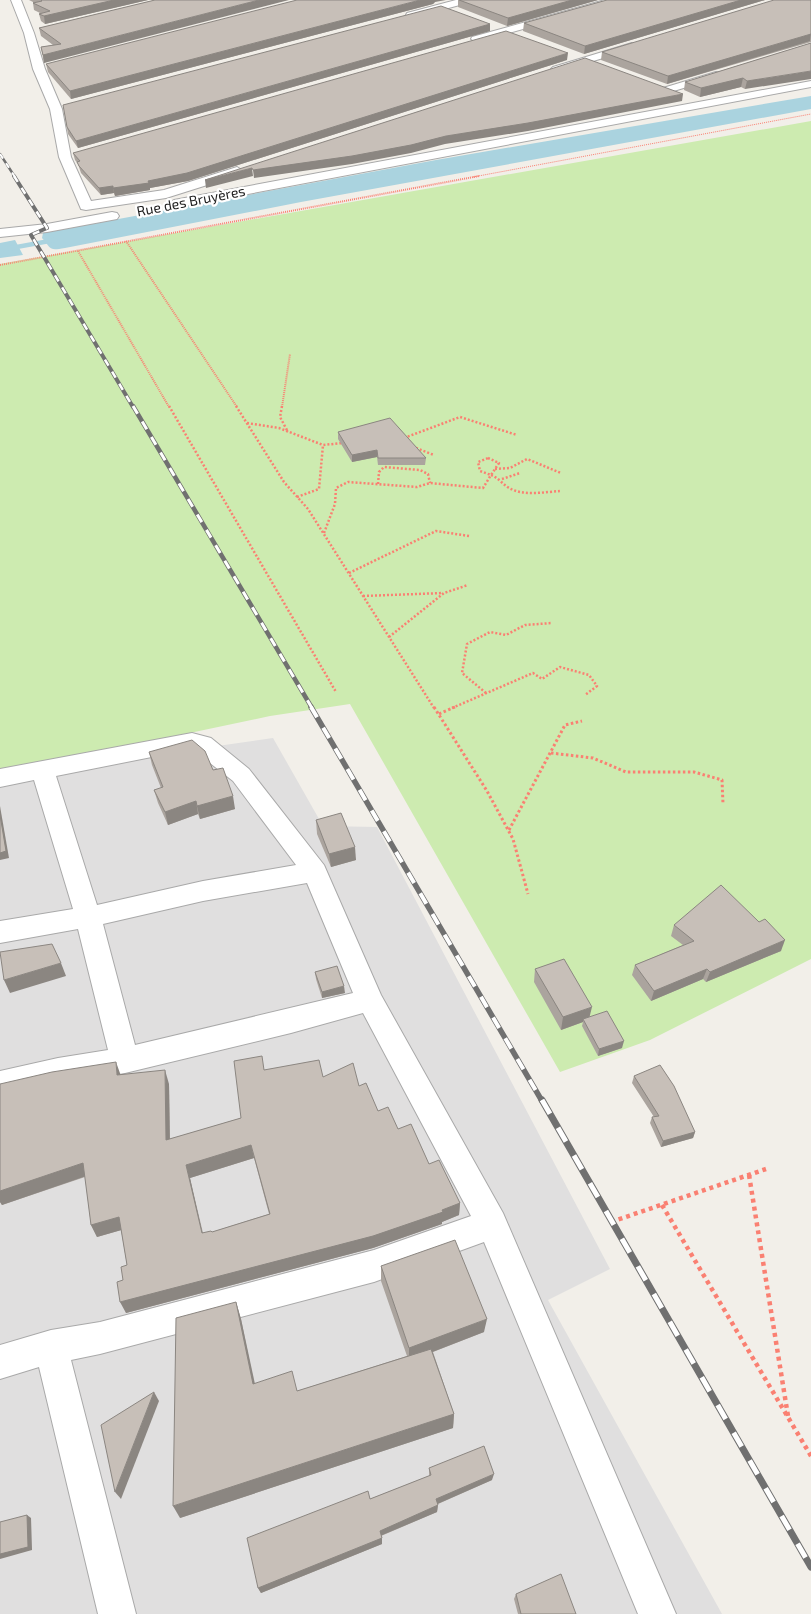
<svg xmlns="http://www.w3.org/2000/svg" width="811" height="1614" font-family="'Exo 2',sans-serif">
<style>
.residential{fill:#e0dfdf}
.grass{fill:#cdebb0}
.water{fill:#aad3df}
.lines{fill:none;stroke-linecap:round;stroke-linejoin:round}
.stream{stroke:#aad3df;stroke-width:4.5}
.minor-casing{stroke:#a9a9a9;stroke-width:2}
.path-far4{stroke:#fa8072;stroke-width:1;stroke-dasharray:1 1;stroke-linecap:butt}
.path-far3{stroke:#fa8072;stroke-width:2;stroke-dasharray:1 1;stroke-linecap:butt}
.path-far2{stroke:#fa8072;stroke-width:2.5;stroke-dasharray:2 2;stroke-linecap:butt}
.path-far1{stroke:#fa8072;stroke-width:3;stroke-dasharray:2.5 2.5;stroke-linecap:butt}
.path{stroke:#fa8072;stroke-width:4.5;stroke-dasharray:4 4;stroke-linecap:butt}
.minor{fill:#fff;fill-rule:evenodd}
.rail-far4-casing{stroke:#707070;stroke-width:2.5}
.rail-far3-casing{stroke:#707070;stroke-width:4}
.rail-far2-casing{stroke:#707070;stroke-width:4.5}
.rail-far1-casing{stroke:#707070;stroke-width:5.5}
.rail-casing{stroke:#707070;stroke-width:7}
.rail-far4{stroke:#fff;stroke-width:2;stroke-dasharray:5.5;stroke-linecap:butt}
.rail-far3{stroke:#fff;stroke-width:2.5;stroke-dasharray:7;stroke-linecap:butt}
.rail-far2{stroke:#fff;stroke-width:3;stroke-dasharray:9;stroke-linecap:butt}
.rail-far1{stroke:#fff;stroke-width:4;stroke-dasharray:12;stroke-linecap:butt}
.rail{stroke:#fff;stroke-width:5;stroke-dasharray:16;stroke-linecap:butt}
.wall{fill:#aba49e;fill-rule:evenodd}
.shaded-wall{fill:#8b8681}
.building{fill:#c7bfb8;stroke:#8b8681;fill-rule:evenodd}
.labels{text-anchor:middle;stroke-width:4.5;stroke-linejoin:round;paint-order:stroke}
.far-street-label{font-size:14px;fill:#222;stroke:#fff}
</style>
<rect width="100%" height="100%" fill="#f2efe9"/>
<polygon class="residential" points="273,738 323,826 377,827 610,1269 548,1300 722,1614 0,1614 0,781 36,772"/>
<polygon class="grass" points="811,121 811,959 650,1040 560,1072 350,704 270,716 0,773 0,264"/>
<g class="water">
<path d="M811 96V109L301 202 65 248C48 251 52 249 42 238L43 233 436 160Z"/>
<polygon points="15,240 23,255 0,258 0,243"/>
</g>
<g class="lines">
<polyline class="stream" points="0,250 55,240"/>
<defs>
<g id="minor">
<polygon points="11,0 21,0 34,33 45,69 62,109 71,157 91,201 164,190 237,167 243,171 242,174 166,198 86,210 81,209 59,157 50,109 33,69 24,33"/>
<polygon points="456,0 473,0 471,2 411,18 406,15 407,13"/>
<polygon points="605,0 621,0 619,2 480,41 476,42 471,39 472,37"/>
<polygon points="632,43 637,46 636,48 557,72 551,69 553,67"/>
<polygon points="716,72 720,73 722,75 720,77 667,93 661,90 663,88"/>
<polygon points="811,81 811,87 174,208 167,204 174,200"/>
<polygon points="112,212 117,213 119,216 117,219 47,232 0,237 0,229 47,224"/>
<path d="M192 733 211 738 249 769 324 865 381 995 503 1213 676 1614H638L484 1242 374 1282 100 1354 71 1360 136 1614H98L39 1367 0 1379V1345L51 1330 100 1322 374 1250 471 1216 363 1013 291 1033 125 1073 58 1084 0 1097V1071L58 1058 108 1050 78 929 0 943V921L73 909 34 780 0 787V769ZM192 749 233 781 296 865 203 881 97 905 56 776ZM307 883 353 993 135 1045 103 924 203 901Z"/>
</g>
</defs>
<use href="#minor" class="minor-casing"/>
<polyline class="path-far4" points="473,177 811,114"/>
<g class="path-far3">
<polyline points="126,241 237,407"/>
<polyline points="78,251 169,407"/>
<polyline points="0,265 479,176"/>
<polyline points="282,407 290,354"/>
</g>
<g class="path-far2">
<polyline points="169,406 336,692"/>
<polyline points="236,406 284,482 308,509 434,708"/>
<polyline points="282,406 280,417 288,432"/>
<polyline points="247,423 279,428 323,445"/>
<polyline points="404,438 460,417 517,435"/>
<polyline points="416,448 434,455"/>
<polygon points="488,458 499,463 491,475 480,471 478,462"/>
<polyline points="495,469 510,468 527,459 561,473"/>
<path d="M491 475C499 478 504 486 511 489 525 496 545 492 560 491"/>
<polyline points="502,479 520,473"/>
<polyline points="378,484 379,472 384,467 420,470 428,474 430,483"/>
<polyline points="297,497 319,489 323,445 343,443"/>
<polyline points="324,533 335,504 336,488 348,482 417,487 430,483 483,488 491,475"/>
<polyline points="349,573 436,531 469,536"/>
<polyline points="363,596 443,593"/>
<polyline points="389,637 444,593 468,585"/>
<polyline points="486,693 462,673 467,644 490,632 506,635 525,625 552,623"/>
<polyline points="452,708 533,673 542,679 560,667 589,675 597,686 585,695"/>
</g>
<g class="path-far1">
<polyline points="434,707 487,791 513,839 528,894"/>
<polyline points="439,714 455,707"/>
<polyline points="551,753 593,758 626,772 694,772 722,780 723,804"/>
<polyline points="509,830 565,725 582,721"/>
</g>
<g class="path">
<polyline points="749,1175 788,1416"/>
<polyline points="662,1205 811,1456"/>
<polyline points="611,1222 766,1169"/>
</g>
<use href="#minor" class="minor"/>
<defs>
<polyline id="rail-far4" points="0,154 15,177"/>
<polyline id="rail-far3" points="14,176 47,228 31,235 133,407"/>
<polyline id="rail-far2" points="133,406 312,708"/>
<polyline id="rail-far1" points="311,707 542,1101"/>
<polyline id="rail" points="542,1100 811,1567"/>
</defs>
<use href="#rail-far4" class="rail-far4-casing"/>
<use href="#rail-far3" class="rail-far3-casing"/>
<use href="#rail-far2" class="rail-far2-casing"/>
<use href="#rail-far1" class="rail-far1-casing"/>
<use href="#rail" class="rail-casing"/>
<use href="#rail-far4" class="rail-far4"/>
<use href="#rail-far3" class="rail-far3"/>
<use href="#rail-far2" class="rail-far2"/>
<use href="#rail-far1" class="rail-far1"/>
<use href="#rail" class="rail"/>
</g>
<g class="wall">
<polygon points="29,0 148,0 45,24 41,21 39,14 40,13 34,10 33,3 33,2"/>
<polygon points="155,0 44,63 41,47 53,45 41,36 39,28"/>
<polygon points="458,0 598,0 507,26 458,7"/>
<polygon points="607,0 765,0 584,54 523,31 524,23"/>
<polygon points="811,0 811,42 667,84 601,60 602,52"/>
<polygon points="435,2 433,4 71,99 48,72 46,64"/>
<polygon points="490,24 490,31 78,148 68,134 63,105"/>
<polygon points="811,43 745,89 741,87 700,97 684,90 685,82"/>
<polygon points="567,60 188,181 150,188 150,190 115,196 114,193 101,195 81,173 78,164 75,160 73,153"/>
<polygon points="338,432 426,458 425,465 378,465 377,457 352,462 338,439"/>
<polygon points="149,752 213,770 235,809 200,819 198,814 168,825 158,803 154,790 161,788 152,765"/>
<polygon points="316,820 356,860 331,867 317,834"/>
<polygon points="674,925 781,951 706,982 703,979 651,1001 632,975 635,965 683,945 671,936"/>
<polygon points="535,969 590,1017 622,1048 598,1056 582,1026 583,1022 561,1030 534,982"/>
<polygon points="315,972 345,993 322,998 316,979"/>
<path d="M265 1070 323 1077 359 1086 378 1111 398 1129 429 1164 460 1203 459 1215 442 1222V1224L373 1248 126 1313 123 1280 127 1265 121 1230 97 1237 91 1225 85 1177 2 1205 0 1202V1084L121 1074 169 1084 170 1139 241 1118ZM254 1158 269 1214 212 1232 203 1233 190 1178Z"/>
<polygon points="634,1076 695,1132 693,1138 661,1147 650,1123 652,1117 654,1117 632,1083"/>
<polygon points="381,1266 484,1332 433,1352 454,1414 453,1428 180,1518 236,1302 241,1319 254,1383 297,1391 407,1356 381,1281"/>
<polygon points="429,1468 492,1480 438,1504 437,1512 381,1536 382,1544 261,1593 258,1588 370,1499 429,1476"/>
<polygon points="516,1594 576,1614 518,1614 514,1599"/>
</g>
<g class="shaded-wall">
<polygon points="114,0 148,0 45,24 44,16"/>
<polygon points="259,0 289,0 44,63 43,55"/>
<polygon points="420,0 446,0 435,2 433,4 71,99 70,91"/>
<polygon points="572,0 598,0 507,26 508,18"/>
<polygon points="741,0 765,0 584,54 585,46"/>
<polygon points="490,24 490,31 78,148 76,141"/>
<polygon points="811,34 810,41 667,84 668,76"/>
<polygon points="568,53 567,60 188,181 150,188 150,190 115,196 113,188 148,181"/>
<polygon points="811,71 811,79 745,89 747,81"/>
<polygon points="743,78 741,87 700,97 701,88"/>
<polygon points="683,94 682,101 528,131 445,144 411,153 352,164 254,178 253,170"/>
<polygon points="252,168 253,176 206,188 205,180"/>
<polygon points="113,186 114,193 101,195 99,188"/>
<polygon points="377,450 377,457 352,462 352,455"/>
<polygon points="233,796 235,809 200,819 197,806"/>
<polygon points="196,801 198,814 168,825 165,812"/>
<polygon points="0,806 9,858 0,860"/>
<polygon points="355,847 356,860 331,867 329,854"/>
<polygon points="785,940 781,951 706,982 710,972"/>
<polygon points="61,963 66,976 10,993 4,980"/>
<polygon points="707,969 703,979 651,1001 654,991"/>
<polygon points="344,986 345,993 322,998 322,992"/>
<polygon points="592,1007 589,1019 583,1019 583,1022 561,1030 563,1017"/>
<polygon points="624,1041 622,1048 598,1056 599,1049"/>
<polygon points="116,1062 121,1076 117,1075"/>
<polygon points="165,1070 169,1084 170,1153 166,1140"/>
<polygon points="695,1132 693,1138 661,1147 663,1141"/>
<polygon points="251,1145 254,1158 190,1178 205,1245 202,1233 186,1165"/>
<polygon points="83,1163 89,1175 2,1205 0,1202 0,1191"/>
<polygon points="460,1203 459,1215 442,1222 442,1224 373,1248 126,1313 120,1302 442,1210"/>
<polygon points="119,1217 125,1229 97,1237 91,1225"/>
<polygon points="236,1302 241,1319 258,1398 253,1384"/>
<polygon points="487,1319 484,1332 409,1361 409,1348"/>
<polygon points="154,1392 159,1401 121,1499 115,1492"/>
<polygon points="454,1414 453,1428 180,1518 173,1506"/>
<polygon points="494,1474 492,1480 435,1505 436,1499"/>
<polygon points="438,1505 437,1512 380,1536 380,1531"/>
<polygon points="27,1515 31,1518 32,1550 0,1559 0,1554"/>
<polygon points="382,1538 382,1544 261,1593 258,1588"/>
</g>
<g class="building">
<polygon points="41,0 114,0 44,16 39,14 50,11 33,3 42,1"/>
<polygon points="155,0 259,0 43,55 41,47 61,44 39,28"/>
<polygon points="297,0 420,0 70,91 46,64"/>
<polygon points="459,0 572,0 508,18"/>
<polygon points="607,0 741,0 585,46 524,23"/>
<polygon points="774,0 811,0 811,34 668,76 602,52"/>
<polygon points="441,6 490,24 76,141 67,127 63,105"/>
<polygon points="506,31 568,53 187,173 148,181 149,183 113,188 113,186 99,188 79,166 77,162 80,161 73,153"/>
<polygon points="811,43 811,71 747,81 743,78 701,88 685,82"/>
<polygon points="585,58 683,94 528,123 446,136 411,145 352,156 253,170 252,168 205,180"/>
<polygon points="390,418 426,458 378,458 377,450 352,455 338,432"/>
<polygon points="192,740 205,751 213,770 223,768 233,796 197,806 196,801 165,812 154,790 163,787 149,752"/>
<polygon points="341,813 355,847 329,854 316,820"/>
<polygon points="0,815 6,851 0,853"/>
<polygon points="721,885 759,922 765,919 785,940 710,972 707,969 654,991 635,965 694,941 674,925"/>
<polygon points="52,944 61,963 4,980 0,952"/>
<polygon points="564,959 592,1007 563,1017 535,969"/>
<polygon points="337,966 344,986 322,992 315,972"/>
<polygon points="607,1011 624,1041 599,1049 583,1019"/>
<path d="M262 1056 264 1070 319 1060 323 1077 353 1063 359 1086 366 1083 378 1111 388 1107 398 1129 411 1124 429 1164 439 1160 460 1203 442 1210 443 1212 373 1236 120 1302 117 1282 123 1280 121 1267 127 1265 119 1217 91 1225 83 1163 0 1191V1084L52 1072 116 1062 117 1075 165 1070 166 1140 241 1118 234 1061ZM251 1145 270 1214 212 1232 211 1231 202 1233 186 1165Z"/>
<polygon points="660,1065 674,1086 695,1132 663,1141 652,1117 659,1116 634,1076"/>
<polygon points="455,1240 487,1319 409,1348 381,1266"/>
<polygon points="236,1302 253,1384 292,1371 297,1391 431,1349 454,1414 173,1506 176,1318"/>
<polygon points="154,1392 115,1492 101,1425"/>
<polygon points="484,1446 494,1474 436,1499 438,1505 380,1531 382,1538 258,1588 247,1538 368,1491 370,1499 431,1475 429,1468"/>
<polygon points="27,1515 28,1547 0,1554 0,1522"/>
<polygon points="561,1574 576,1614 521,1614 516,1594"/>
</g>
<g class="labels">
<g class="far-street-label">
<text transform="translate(191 201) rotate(-11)" y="5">Rue des Bruyères</text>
</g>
</g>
</svg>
